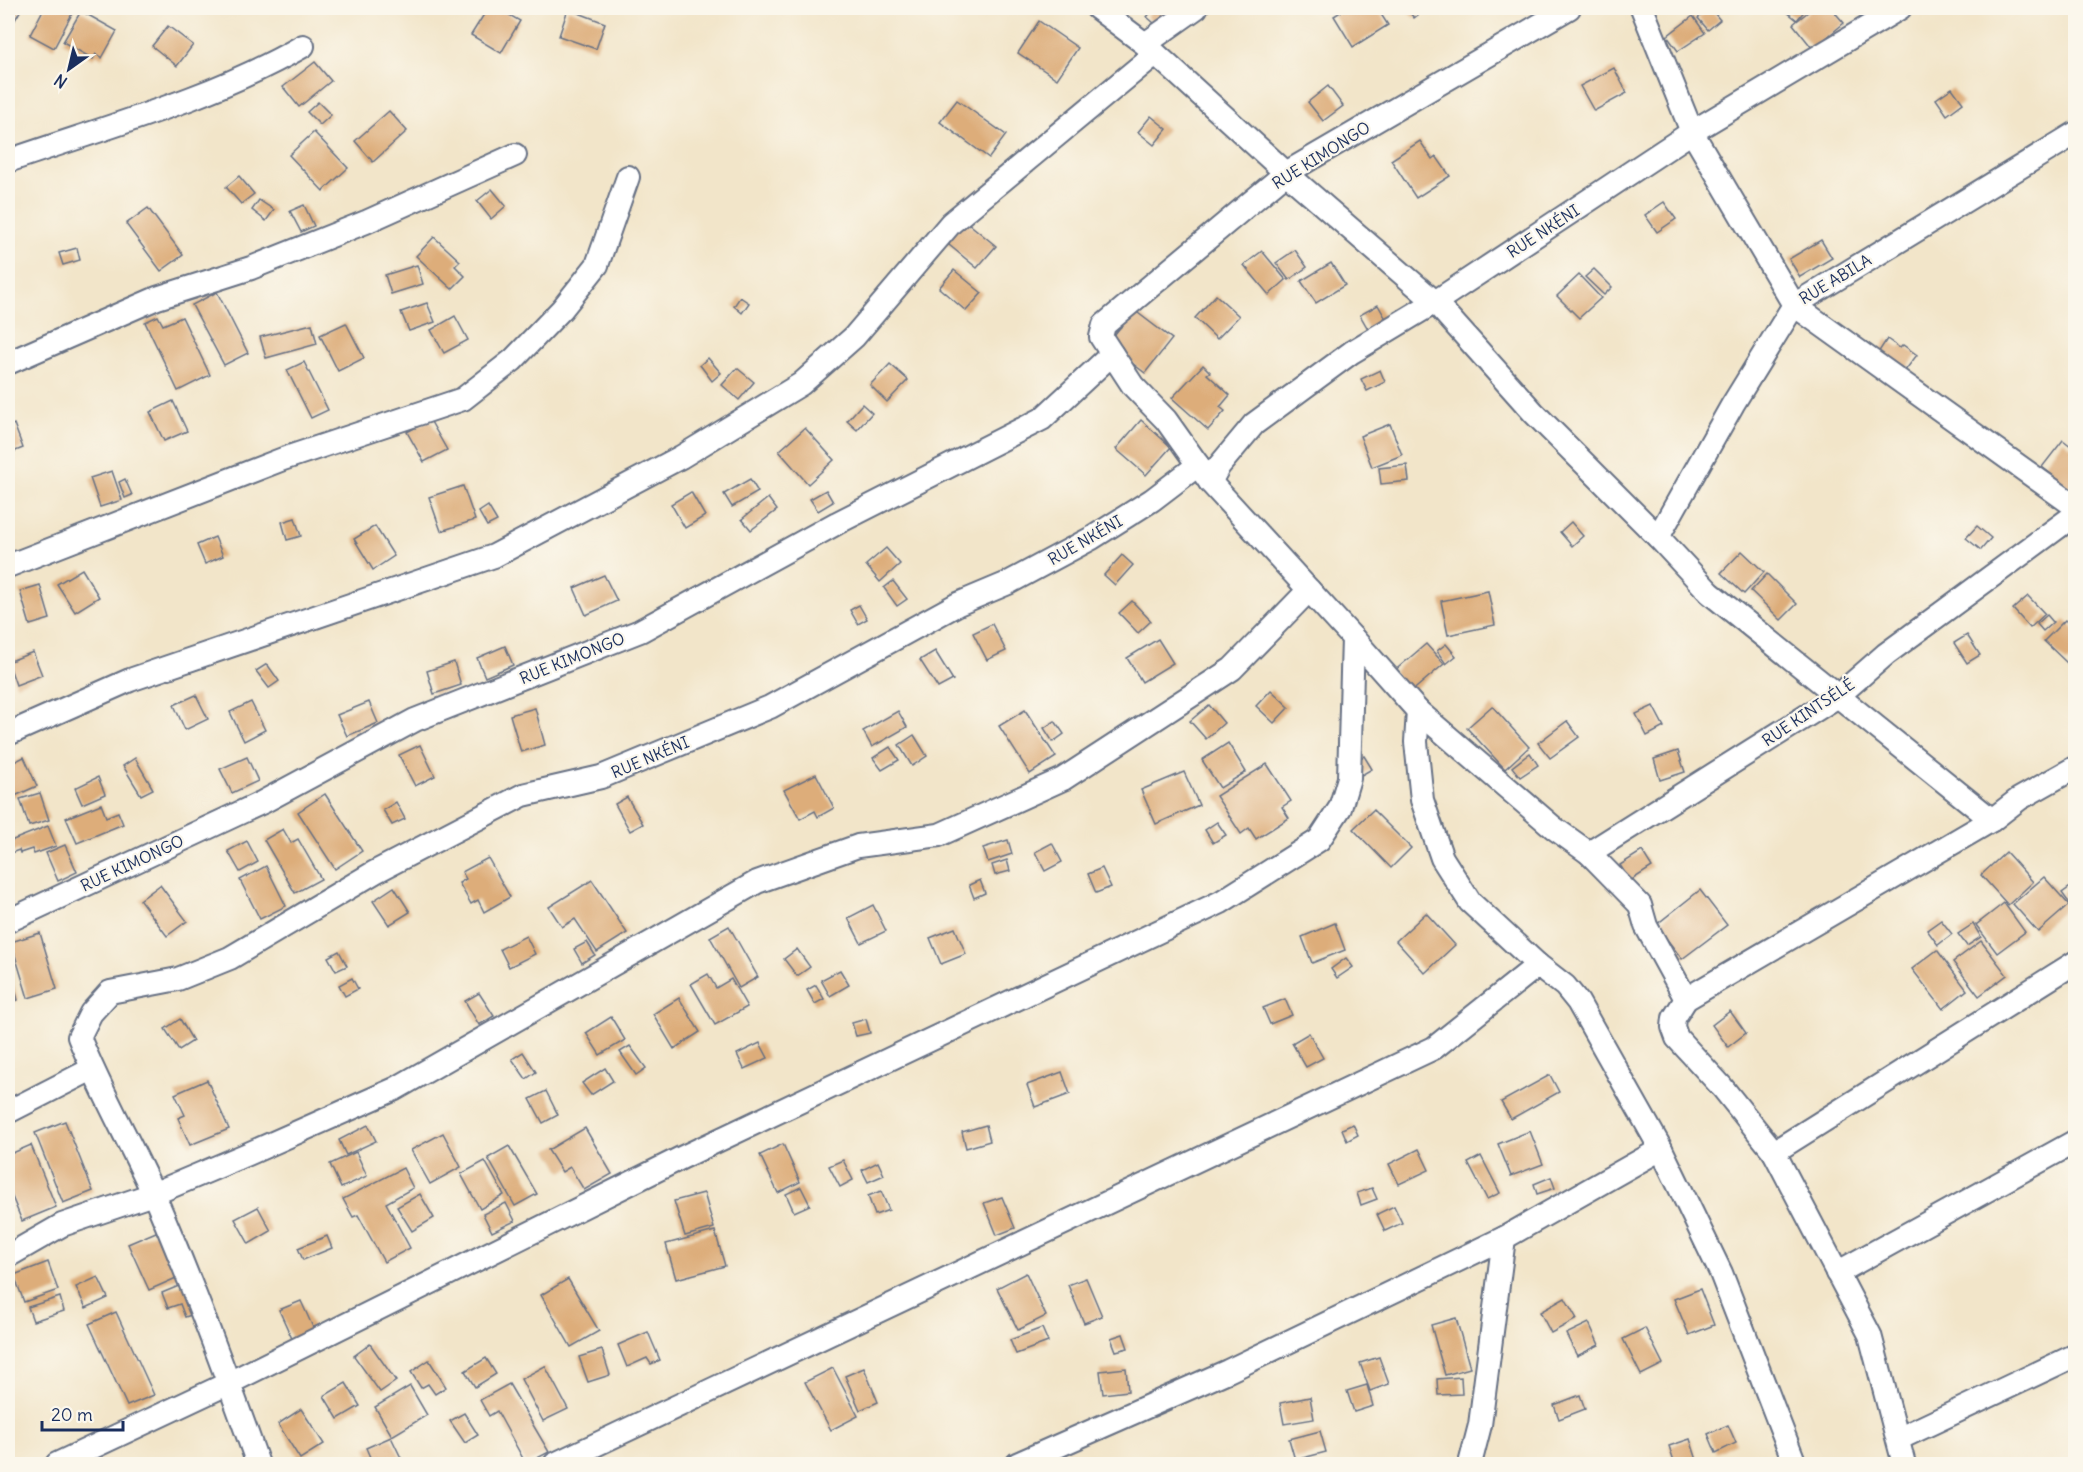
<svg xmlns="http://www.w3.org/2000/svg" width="2083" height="1472" font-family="Delius,sans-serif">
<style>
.building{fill:#ddad7a}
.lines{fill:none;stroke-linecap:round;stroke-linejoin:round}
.street-casing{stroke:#666f83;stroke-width:26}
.street{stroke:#fff;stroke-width:22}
.labels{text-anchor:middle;stroke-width:4.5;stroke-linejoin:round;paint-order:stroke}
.street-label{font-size:16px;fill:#1b2f5e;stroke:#fbf7ec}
</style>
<rect width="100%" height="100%" fill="#fbf7ec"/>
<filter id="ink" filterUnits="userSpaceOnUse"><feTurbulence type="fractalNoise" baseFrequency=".0167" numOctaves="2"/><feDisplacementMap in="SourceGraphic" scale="12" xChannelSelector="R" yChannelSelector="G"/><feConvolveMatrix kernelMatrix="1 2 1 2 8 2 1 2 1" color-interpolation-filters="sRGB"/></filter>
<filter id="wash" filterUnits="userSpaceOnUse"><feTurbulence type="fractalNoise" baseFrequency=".008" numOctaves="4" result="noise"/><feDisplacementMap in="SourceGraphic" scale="24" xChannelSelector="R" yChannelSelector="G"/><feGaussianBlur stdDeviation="1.35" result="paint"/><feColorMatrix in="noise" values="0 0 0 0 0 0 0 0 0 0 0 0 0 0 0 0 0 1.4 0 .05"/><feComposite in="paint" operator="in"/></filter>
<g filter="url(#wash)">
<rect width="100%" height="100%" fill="#f2e5c9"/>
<g id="blocks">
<g class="building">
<polygon points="8,8 22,8 15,20 8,15"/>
<polygon points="44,8 75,8 54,48 30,35"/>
<polygon points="488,8 497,8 520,21 501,53 471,35"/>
<polygon points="1149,8 1178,8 1161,29 1147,17 1152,11"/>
<polygon points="1347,8 1377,8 1388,25 1353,47 1334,16"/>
<polygon points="1406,8 1427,8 1414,18"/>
<polygon points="1710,8 1720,20 1708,30 1698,18"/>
<polygon points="1782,8 1805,8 1806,9 1797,20"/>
<polygon points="1813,8 1831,8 1844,23 1813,49 1793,24"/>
<polygon points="568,9 605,23 596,49 559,36"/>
<polygon points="81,11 117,31 102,58 96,54 93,59 63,42"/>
<polygon points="1693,16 1705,33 1678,51 1667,36"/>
<polygon points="1039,21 1078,48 1057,79 1018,53"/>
<polygon points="168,26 193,45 177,66 152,46"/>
<polygon points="315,62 331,81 299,107 283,87"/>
<polygon points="1614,68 1627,93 1594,111 1580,86"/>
<polygon points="1328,86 1343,106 1323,121 1308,102"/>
<polygon points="1952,88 1963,103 1947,115 1936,99"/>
<polygon points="957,100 1006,135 989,158 940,122"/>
<polygon points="318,102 331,115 320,125 307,112"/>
<polygon points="389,111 407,131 373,162 355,141"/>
<polygon points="1151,116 1167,129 1154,145 1138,132"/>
<polygon points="314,132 348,168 323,191 289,155"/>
<polygon points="1420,141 1432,159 1436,156 1450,176 1416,198 1391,160"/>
<polygon points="239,176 254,194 241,204 226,187"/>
<polygon points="492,189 506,206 491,219 477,201"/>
<polygon points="259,200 274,210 266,221 252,210"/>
<polygon points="1664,202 1676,219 1657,232 1645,215"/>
<polygon points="304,205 314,226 301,232 290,211"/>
<polygon points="148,208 183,255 161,271 126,224"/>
<polygon points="962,218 996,246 977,268 943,240"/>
<polygon points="434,237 460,261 455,266 465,276 452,289 416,256"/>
<polygon points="1821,240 1832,258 1800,277 1789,259"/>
<polygon points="77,248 80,260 63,265 59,253"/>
<polygon points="1295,250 1307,267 1289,280 1276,263"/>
<polygon points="1262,251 1286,280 1269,295 1244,265"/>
<polygon points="1331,263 1345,285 1316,303 1301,281"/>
<polygon points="417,265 423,284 391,294 385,275"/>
<polygon points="1594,269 1612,287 1604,295 1585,277"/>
<polygon points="954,270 982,293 966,311 939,288"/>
<polygon points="1579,275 1601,298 1579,318 1557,296"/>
<polygon points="217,292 248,353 224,365 192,305"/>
<polygon points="1216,295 1239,316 1217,339 1195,318"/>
<polygon points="740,297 749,303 742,313 734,306"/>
<polygon points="427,303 435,322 409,331 401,312"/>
<polygon points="1378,305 1386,319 1368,329 1360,315"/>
<polygon points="1134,310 1172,339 1145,373 1107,344"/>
<polygon points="158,316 163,325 182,317 210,375 178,391 145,322"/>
<polygon points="455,316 468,340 444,353 431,330"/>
<polygon points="346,323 364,358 338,371 320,335"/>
<polygon points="312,324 317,344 266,358 260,337"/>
<polygon points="1887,339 1900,348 1903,345 1917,355 1904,372 1878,353"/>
<polygon points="708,358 721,373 712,381 700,365"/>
<polygon points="304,362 328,410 311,418 287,370"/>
<polygon points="890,364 908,380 887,402 870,385"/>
<polygon points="1203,365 1210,372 1207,374 1230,395 1220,407 1225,411 1208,430 1172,398"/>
<polygon points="737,368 754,382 739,400 722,385"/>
<polygon points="1380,370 1385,382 1367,391 1361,379"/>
<polygon points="173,401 187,431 164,441 150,412"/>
<polygon points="862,404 872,413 857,430 847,421"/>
<polygon points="430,420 447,450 424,462 407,432"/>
<polygon points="1141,420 1171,447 1146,475 1116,449"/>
<polygon points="14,424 23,448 8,454 8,427"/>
<polygon points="1390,424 1402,455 1372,467 1360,436"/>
<polygon points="805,428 834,460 808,484 779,451"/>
<polygon points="2063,440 2076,450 2076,493 2042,467"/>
<polygon points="1407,465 1409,481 1381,484 1379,468"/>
<polygon points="112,471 122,500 100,507 90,478"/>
<polygon points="125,479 132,495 125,498 119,482"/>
<polygon points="750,479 758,492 732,507 724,494"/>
<polygon points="463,486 475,520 441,531 429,497"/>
<polygon points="826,490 833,502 818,511 810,499"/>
<polygon points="691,492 705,516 685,528 671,504"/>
<polygon points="768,498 777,510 751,530 742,519"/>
<polygon points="488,506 497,521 487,526 479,512"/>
<polygon points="295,518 301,536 287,540 282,522"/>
<polygon points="1571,522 1583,536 1572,546 1560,532"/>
<polygon points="375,526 394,556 373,570 354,539"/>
<polygon points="1977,526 1991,538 1981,550 1966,538"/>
<polygon points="215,537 223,556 205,564 197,545"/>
<polygon points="886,548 900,564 880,582 866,565"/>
<polygon points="1742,551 1764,572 1744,594 1721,573"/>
<polygon points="1122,555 1133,565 1115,585 1104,575"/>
<polygon points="82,569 99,597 75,612 57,584"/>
<polygon points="1767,574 1797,604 1781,620 1751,591"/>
<polygon points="604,575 617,601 586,615 574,588"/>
<polygon points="893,581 907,599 897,606 884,588"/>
<polygon points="40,585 50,619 30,625 20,591"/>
<polygon points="1488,591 1495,625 1448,635 1441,601"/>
<polygon points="2028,596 2045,614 2030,628 2013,609"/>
<polygon points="1132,601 1151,621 1138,633 1119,613"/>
<polygon points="859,605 867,619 858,624 850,610"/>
<polygon points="2047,615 2053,622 2043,631 2037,624"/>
<polygon points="2065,620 2076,630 2076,654 2067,663 2044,641"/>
<polygon points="992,624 1006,651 987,660 973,633"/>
<polygon points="1967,635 1980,655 1967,663 1954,643"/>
<polygon points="1158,639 1173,663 1142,682 1127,658"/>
<polygon points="1426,644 1444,664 1410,693 1393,672"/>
<polygon points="1446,644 1456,656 1446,664 1437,651"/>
<polygon points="505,646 513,665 485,677 477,658"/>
<polygon points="935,651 953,680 938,688 920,660"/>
<polygon points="33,652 42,675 16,685 8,662"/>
<polygon points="454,662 461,685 434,694 427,671"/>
<polygon points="267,664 279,681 269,688 256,671"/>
<polygon points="1271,690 1289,707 1274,723 1256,706"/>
<polygon points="196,695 208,719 185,730 174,705"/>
<polygon points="251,702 265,730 244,741 230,712"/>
<polygon points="369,702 378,723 347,736 337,715"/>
<polygon points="1209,705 1224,723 1206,739 1190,721"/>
<polygon points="1492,706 1529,747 1505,769 1467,728"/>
<polygon points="1653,706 1664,727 1647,736 1636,714"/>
<polygon points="535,708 545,745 521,752 510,715"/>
<polygon points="1025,710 1056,757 1030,774 999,726"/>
<polygon points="898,711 907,727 872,747 863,731"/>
<polygon points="1055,721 1064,734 1053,742 1044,728"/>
<polygon points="1567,721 1579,737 1550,758 1538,743"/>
<polygon points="914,735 927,756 912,766 899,745"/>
<polygon points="1228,743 1246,772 1220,788 1202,760"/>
<polygon points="420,745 435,776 415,786 399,755"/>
<polygon points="890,747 899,760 882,770 873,758"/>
<polygon points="1678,751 1685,772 1660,780 1654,759"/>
<polygon points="1530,753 1538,765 1520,777 1512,767"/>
<polygon points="1364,756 1372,769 1358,777 1350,764"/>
<polygon points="24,757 37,786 8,799 8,765"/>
<polygon points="247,757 258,781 232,793 220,769"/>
<polygon points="135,758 153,789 141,795 123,766"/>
<polygon points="1267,764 1291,801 1282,807 1289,818 1256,839 1249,828 1241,834 1216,796"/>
<polygon points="1184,772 1199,805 1156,824 1141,790"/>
<polygon points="816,774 834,808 818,817 815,811 800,819 784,790"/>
<polygon points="98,777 105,794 82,804 75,788"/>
<polygon points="40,793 49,820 29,826 20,799"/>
<polygon points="325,794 362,851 335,869 298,812"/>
<polygon points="627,797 643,824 630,831 615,804"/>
<polygon points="396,802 405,819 392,825 383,810"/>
<polygon points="101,804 106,817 118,812 123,824 77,843 66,818"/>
<polygon points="1373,810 1411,848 1391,868 1353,829"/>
<polygon points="1217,822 1226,835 1213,843 1205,830"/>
<polygon points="48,826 56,846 34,854 32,849 20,853 19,850 11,853 8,842"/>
<polygon points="283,829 291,843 298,839 321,879 295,893 264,840"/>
<polygon points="1008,840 1012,854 988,862 983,848"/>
<polygon points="247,841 258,862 240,872 228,851"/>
<polygon points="1052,843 1062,862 1045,871 1035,852"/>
<polygon points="65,845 77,872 58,881 46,853"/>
<polygon points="1642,851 1652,867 1630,881 1620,865"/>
<polygon points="2006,852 2033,882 2008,905 1981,875"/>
<polygon points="488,858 510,897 484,912 478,900 471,904 459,883 466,879 462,872"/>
<polygon points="1007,860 1010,871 995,875 992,865"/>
<polygon points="266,866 286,906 260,919 240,880"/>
<polygon points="1102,868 1111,887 1096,893 1088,874"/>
<polygon points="2044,877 2069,905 2038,932 2013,904"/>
<polygon points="592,880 627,933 597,952 575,919 562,927 549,907"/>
<polygon points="980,880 985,893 974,898 969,885"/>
<polygon points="2076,883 2076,912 2062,893"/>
<polygon points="160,885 187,921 167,936 140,900"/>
<polygon points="394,887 410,912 389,925 373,901"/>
<polygon points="1700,890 1727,925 1682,959 1656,925"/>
<polygon points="2004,903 2025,932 1997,953 1976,925"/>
<polygon points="873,905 886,931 861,943 848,918"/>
<polygon points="1426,913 1455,945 1425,973 1396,941"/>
<polygon points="1941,920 1952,934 1938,945 1927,930"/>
<polygon points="1335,923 1345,950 1312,963 1302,937"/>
<polygon points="1973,924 1981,937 1967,946 1958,934"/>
<polygon points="729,926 758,977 739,988 710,937"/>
<polygon points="955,928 966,954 941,964 930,938"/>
<polygon points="40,933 57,989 28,998 11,942"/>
<polygon points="526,936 535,954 509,967 500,949"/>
<polygon points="1981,941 2007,975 1979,996 1953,962"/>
<polygon points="587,942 595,955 582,963 574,949"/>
<polygon points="797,949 810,967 797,976 784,959"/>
<polygon points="1937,950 1967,990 1943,1009 1912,969"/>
<polygon points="339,951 347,966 336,971 328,957"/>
<polygon points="1346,958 1353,967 1337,978 1331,969"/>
<polygon points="8,965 18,1000 8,1003"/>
<polygon points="840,970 849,985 830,996 821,980"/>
<polygon points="708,974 716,988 731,979 747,1007 715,1025 691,984"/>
<polygon points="352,978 358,989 345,996 339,985"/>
<polygon points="816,985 824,999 815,1004 807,990"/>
<polygon points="479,993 494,1016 479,1025 465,1001"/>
<polygon points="679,998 700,1032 674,1049 653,1014"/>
<polygon points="1285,999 1292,1015 1270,1024 1263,1008"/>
<polygon points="1730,1011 1746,1033 1728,1047 1712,1025"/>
<polygon points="611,1017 625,1040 600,1055 586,1033"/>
<polygon points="180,1019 193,1041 179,1050 165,1029"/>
<polygon points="866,1019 870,1033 856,1036 852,1023"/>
<polygon points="1309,1033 1323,1058 1306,1067 1292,1043"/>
<polygon points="760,1043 768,1058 744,1069 737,1054"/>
<polygon points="630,1046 646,1068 636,1075 620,1052"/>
<polygon points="523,1052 536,1072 526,1079 512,1059"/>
<polygon points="605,1068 613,1081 591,1095 582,1083"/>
<polygon points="1062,1072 1070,1094 1035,1107 1027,1085"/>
<polygon points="1550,1075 1559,1092 1511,1119 1501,1102"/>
<polygon points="207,1080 229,1129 190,1145 178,1118 185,1115 175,1094"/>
<polygon points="546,1091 558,1115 543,1123 530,1099"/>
<polygon points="65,1121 93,1191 63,1203 35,1133"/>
<polygon points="1353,1124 1358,1135 1347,1141 1342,1129"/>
<polygon points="368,1125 376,1141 346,1155 339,1140"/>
<polygon points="986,1125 990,1141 966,1148 962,1132"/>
<polygon points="585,1128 612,1174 584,1190 570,1167 562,1172 548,1150"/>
<polygon points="1530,1131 1543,1164 1511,1176 1498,1144"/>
<polygon points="443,1133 461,1167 430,1184 411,1150"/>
<polygon points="783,1144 800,1182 778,1193 760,1155"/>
<polygon points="31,1145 56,1207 22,1221 8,1187 8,1155"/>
<polygon points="509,1146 537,1194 515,1206 488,1158"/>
<polygon points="1419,1149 1429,1170 1399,1184 1389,1164"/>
<polygon points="356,1152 367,1176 341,1188 330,1164"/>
<polygon points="1481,1156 1500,1193 1487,1199 1468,1163"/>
<polygon points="843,1160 853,1180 840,1187 829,1166"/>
<polygon points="485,1161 504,1195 480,1209 461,1174"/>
<polygon points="878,1162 884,1175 868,1182 862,1170"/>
<polygon points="403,1168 413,1188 386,1203 410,1248 384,1262 358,1215 353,1217 343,1199"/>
<polygon points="1551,1177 1555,1188 1537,1194 1534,1184"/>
<polygon points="801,1187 810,1205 794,1212 786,1194"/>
<polygon points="1372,1188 1377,1199 1361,1205 1357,1193"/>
<polygon points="881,1191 889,1210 875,1215 868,1196"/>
<polygon points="704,1193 714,1228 685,1236 674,1201"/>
<polygon points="420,1194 434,1218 412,1231 397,1207"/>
<polygon points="1002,1197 1015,1228 997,1235 984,1203"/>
<polygon points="506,1203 515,1221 492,1232 483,1214"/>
<polygon points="1394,1206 1402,1223 1385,1231 1377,1214"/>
<polygon points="258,1207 271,1231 249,1244 235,1219"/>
<polygon points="163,1229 183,1275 149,1290 128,1244"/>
<polygon points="715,1231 725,1266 676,1279 666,1244"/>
<polygon points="327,1236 332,1248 303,1260 298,1248"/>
<polygon points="48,1262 58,1290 24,1302 14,1275"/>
<polygon points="1026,1273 1046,1316 1018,1330 997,1288"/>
<polygon points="98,1277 108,1298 86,1308 76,1287"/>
<polygon points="1086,1278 1102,1316 1084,1323 1068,1285"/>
<polygon points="568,1279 599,1331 571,1347 541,1295"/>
<polygon points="186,1283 197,1313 185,1317 180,1304 168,1308 162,1293"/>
<polygon points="1700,1289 1714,1325 1689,1335 1674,1299"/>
<polygon points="60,1297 64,1311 33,1321 28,1307"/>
<polygon points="1565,1298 1577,1319 1551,1333 1540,1312"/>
<polygon points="301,1301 316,1334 294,1343 279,1310"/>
<polygon points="116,1312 154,1395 127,1406 89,1324"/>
<polygon points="1456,1318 1470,1368 1445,1375 1431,1325"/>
<polygon points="1589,1323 1599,1345 1577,1356 1566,1334"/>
<polygon points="1042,1328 1048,1342 1016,1354 1010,1340"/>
<polygon points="1645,1328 1663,1364 1641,1375 1623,1339"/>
<polygon points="648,1332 660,1360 651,1364 647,1358 627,1367 618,1345"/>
<polygon points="1123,1334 1128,1348 1116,1351 1111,1338"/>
<polygon points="370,1344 396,1381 380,1392 354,1356"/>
<polygon points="602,1350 610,1375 588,1382 579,1357"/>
<polygon points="1379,1357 1389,1384 1370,1391 1360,1363"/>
<polygon points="486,1358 496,1374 475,1387 465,1371"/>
<polygon points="429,1360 446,1387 435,1394 428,1384 421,1388 411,1372"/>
<polygon points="545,1366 568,1409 543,1421 521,1379"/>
<polygon points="833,1368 858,1416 831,1430 805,1382"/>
<polygon points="864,1368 878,1402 860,1410 845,1376"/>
<polygon points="1126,1368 1128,1391 1103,1394 1100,1371"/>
<polygon points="1461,1377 1462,1394 1438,1395 1437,1379"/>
<polygon points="346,1383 360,1406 338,1419 324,1396"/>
<polygon points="509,1384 549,1452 526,1464 497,1411 489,1416 480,1400"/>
<polygon points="1367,1385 1373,1406 1354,1412 1347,1391"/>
<polygon points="410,1386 427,1415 392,1436 375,1407"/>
<polygon points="1580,1395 1585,1409 1559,1419 1554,1405"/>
<polygon points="1310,1397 1314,1419 1284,1424 1280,1403"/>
<polygon points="301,1409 324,1444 300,1459 278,1424"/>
<polygon points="464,1413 478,1435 465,1443 450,1421"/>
<polygon points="1728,1425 1736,1443 1716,1453 1708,1434"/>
<polygon points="1320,1431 1326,1452 1295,1460 1289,1439"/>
<polygon points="391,1437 404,1464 373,1464 366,1448"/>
<polygon points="1690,1439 1698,1463 1675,1464 1669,1446"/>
</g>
</g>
</g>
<g filter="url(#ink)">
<use href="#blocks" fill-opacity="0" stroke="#666f83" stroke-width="1.5"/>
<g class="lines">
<defs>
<g id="street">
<polyline points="1097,8 1145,44 1286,173 1435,302 1534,413 1658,537 1710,593 1992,820"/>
<polyline points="1569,8 1286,173 1104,325 1101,337 1133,386 1166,420 1210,482 1353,638 1418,711 1554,828 1589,853 1640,905 1646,926 1686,999"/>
<polyline points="1642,8 1692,132 1794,305 2076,507"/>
<polyline points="1145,44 1196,8"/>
<path d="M8 161C106 127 213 98 303 46"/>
<polyline points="8,363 157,298 251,268 366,222 515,155"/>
<polyline points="1210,482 1219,466 1254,424 1352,352 1435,302 1692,132 1900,8"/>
<polyline points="1658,537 1733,404 1794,305 2076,133"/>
<polyline points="8,566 283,459 463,399 513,360 562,309 597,265 628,177"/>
<polyline points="1418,711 1416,742 1422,800 1442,858 1470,902 1538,965 1565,986 1578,1002 1661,1149 1721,1273 1795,1464"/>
<polyline points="8,734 130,680 494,556 681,457 801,384 854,337 951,223 1155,54"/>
<polyline points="1589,853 1838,696 1886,654 2076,514"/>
<polyline points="8,921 263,802 415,720 640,631 837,523 1042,419 1112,354"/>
<polyline points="8,1112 92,1069"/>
<polyline points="1774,1152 2076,962"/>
<polyline points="8,1256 62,1225 153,1194 248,1154 395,1089 757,882 858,846 939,835 1063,779 1232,669 1309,590"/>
<polyline points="1837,1273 2076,1141"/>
<polyline points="1898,1439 2076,1355"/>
<polyline points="57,1464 229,1383 681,1158 1221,902 1319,840 1340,808 1349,778 1353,638"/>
<path d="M258 1464C226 1374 192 1283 154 1195 130 1142 101 1092 79 1037L91 1013 110 992 178 979 230 958 375 872 523 795 601 777 770 707 958 604 1008 583 1092 538 1152 500 1198 465"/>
<polyline points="555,1464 1434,1048 1538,965"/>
<polyline points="1017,1464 1228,1371 1504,1238 1661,1149"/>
<polyline points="1470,1464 1480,1425 1504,1238"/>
<polyline points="1904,1464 1870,1335 1774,1152 1722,1087 1677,1038 1673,1027 1674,1018 1686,999 1992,820 2019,799 2076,767"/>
</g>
</defs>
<use href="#street" class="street-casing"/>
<use href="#street" class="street"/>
</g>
</g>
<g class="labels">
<g class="street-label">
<text transform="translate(1321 155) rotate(-32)" y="6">RUE KIMONGO</text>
<text transform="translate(1543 231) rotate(-33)" y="6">RUE NKÉNI</text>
<text transform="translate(1835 279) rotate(-31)" y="6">RUE ABILA</text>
<text transform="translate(1085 540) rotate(-30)" y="6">RUE NKÉNI</text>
<text transform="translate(572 658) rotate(-22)" y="6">RUE KIMONGO</text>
<text transform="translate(1808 712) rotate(-34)" y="6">RUE KINTSÉLÉ</text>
<text transform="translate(650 757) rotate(-23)" y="6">RUE NKÉNI</text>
<text transform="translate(132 863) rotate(-25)" y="6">RUE KIMONGO</text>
</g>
</g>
<rect width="2083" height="1472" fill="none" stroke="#fbf7ec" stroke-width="30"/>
<g transform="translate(69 69) rotate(214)" stroke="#fbf7ec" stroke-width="4.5" paint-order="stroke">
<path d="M0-4.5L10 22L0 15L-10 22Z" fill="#1b2f5e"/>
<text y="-9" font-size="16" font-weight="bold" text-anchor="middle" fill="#1b2f5e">N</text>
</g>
<path d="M42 1421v9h81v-9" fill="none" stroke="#1b2f5e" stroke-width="3"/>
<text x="51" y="1421" font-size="18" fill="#1b2f5e" stroke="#fbf7ec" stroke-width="4.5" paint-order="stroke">20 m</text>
</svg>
